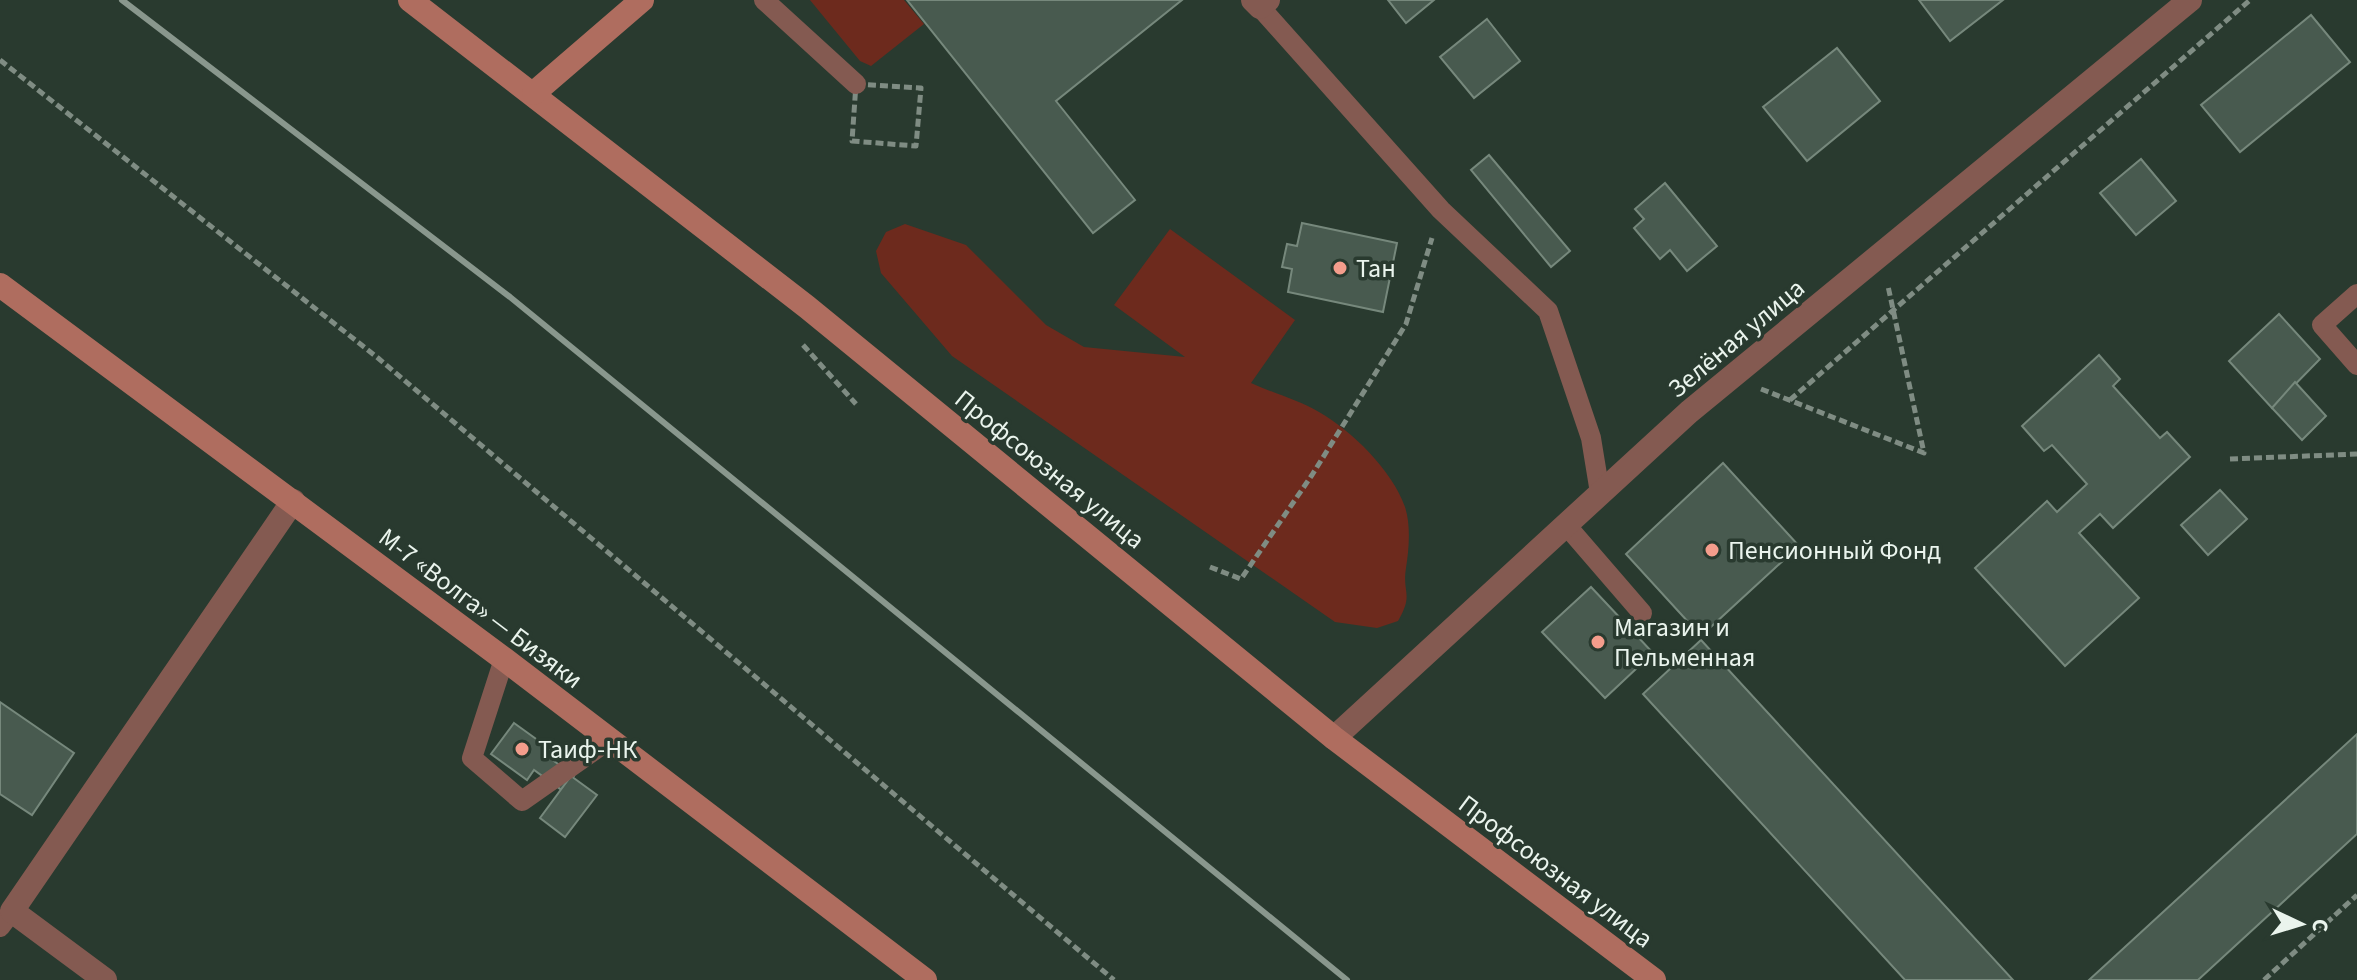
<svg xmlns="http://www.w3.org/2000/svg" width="2357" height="980" font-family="'Source Sans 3',sans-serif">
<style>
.green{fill:#6d2a1d}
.building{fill:#485a4f;stroke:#76887c;stroke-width:2}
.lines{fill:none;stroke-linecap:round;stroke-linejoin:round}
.path{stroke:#7f8c83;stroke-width:5;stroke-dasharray:8 4;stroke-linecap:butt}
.lane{stroke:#845a51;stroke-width:20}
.street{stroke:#845a51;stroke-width:24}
.secondary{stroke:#af6d5f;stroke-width:24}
.rail{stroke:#89978d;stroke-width:6}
.poi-dot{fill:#f49d8c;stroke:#293a2f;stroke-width:3}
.labels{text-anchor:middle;stroke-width:7;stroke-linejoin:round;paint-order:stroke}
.poi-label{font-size:26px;fill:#eaf4ed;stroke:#293a2f;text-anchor:start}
.street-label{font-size:26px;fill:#eaf4ed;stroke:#293a2f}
</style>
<rect width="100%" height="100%" fill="#293a2f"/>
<g class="green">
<polygon points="810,0 904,0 924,24 871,66 860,61"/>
<path d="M905 224 966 245 1046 325 1084 347 1185 357 1114 305 1170 229 1295 320 1251 383C1273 393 1298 400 1319 412 1352 431 1392 470 1405 507 1411 525 1409 549 1406 568 1402 594 1414 593 1398 621L1377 628 1335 622 952 356 881 273 876 251 886 232Z"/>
</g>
<g class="building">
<polygon points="907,0 1182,0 1056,101 1135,200 1093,233"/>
<polygon points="1388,0 1434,0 1406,23"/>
<polygon points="1919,0 2003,0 1950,41"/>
<polygon points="2311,15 2350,62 2240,152 2201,105"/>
<polygon points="1487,19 1520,61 1474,98 1440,57"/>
<polygon points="1837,48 1880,101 1807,161 1763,107"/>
<polygon points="1489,155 1570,251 1551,267 1471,170"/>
<polygon points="2141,159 2176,201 2136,235 2100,193"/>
<polygon points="1665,183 1717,246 1687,271 1670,250 1660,259 1634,228 1644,219 1635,209"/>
<polygon points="1302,223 1397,243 1383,312 1288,292 1292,269 1282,267 1287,244 1297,246"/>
<polygon points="2279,314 2320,359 2272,408 2229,361"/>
<polygon points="2099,355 2120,379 2113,386 2160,438 2167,432 2190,457 2113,528 2100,514 2079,533 2139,598 2065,666 1975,568 2047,501 2057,512 2087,484 2052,445 2044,451 2022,426"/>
<polygon points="2295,382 2326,416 2302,440 2272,408"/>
<polygon points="1723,463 1799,546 1701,636 1626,554"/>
<polygon points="2220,490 2247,519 2208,555 2181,525"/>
<polygon points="1591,587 1653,653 1605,698 1542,632"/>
<polygon points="1701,640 2013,980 1905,980 1643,694"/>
<polygon points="0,702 74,753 32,815 0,794"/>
<polygon points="514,723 550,749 546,755 574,776 563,791 534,770 527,780 491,754"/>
<polygon points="2357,734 2357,834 2198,980 2089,980"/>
<polygon points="571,776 597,795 565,837 540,818"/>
</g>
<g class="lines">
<g class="path">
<polyline points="0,60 378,358 1114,980"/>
<polygon points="856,84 921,88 916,146 852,141"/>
<polyline points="803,345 856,404"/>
<polyline points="1761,389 1924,453 1888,286"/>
<polyline points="1790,400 2250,0"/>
<polyline points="2230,459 2357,454"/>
<polyline points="1210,567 1241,579 1312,475 1406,324 1432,238"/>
<polyline points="2264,980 2357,895"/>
</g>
<g class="lane">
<polyline points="764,0 856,84"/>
<polyline points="1260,7 1441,210 1548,311 1591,438 1600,493"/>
<polyline points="2357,294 2322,325 2357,365"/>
<polyline points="1566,525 1642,613"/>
<polyline points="504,659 472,758 522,801 609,740"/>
<polyline points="0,927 12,911"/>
</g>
<g class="street">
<polyline points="1253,0 1260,7 1268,0"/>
<polyline points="1334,738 1689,412 2190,0"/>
<polyline points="105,980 12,911 293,501"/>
</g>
<g class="secondary">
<polyline points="410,0 807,307 1334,738 1654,980"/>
<polyline points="534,93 642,0"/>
<polyline points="0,285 504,659 925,980"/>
</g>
<polyline class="rail" points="122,0 510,297 1347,980"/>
</g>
<g class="poi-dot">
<circle cx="1340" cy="268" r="8"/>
<circle cx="1712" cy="550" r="8"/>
<circle cx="1598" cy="642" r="8"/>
<circle cx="522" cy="749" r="8"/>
</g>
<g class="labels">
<g class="poi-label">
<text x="1356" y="277">Тан</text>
<text x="1728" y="559">Пенсионный Фонд</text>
<text x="1614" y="636">Магазин и<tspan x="1614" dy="30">Пельменная</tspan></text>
<text x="538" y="758">Таиф-НК</text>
</g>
<g class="street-label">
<text transform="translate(1736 338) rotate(-40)" y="9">Зелёная улица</text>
<text transform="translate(1050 469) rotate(39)" y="9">Профсоюзная улица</text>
<text transform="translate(481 608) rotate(37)" y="9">М-7 «Волга» — Бизяки</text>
<text transform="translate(1556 871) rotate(37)" y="9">Профсоюзная улица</text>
</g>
</g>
<g transform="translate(2301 924) rotate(94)" stroke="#293a2f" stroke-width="6" paint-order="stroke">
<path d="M0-6L14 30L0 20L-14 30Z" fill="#eaf4ed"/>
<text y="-12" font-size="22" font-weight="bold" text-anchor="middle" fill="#eaf4ed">С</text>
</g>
</svg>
